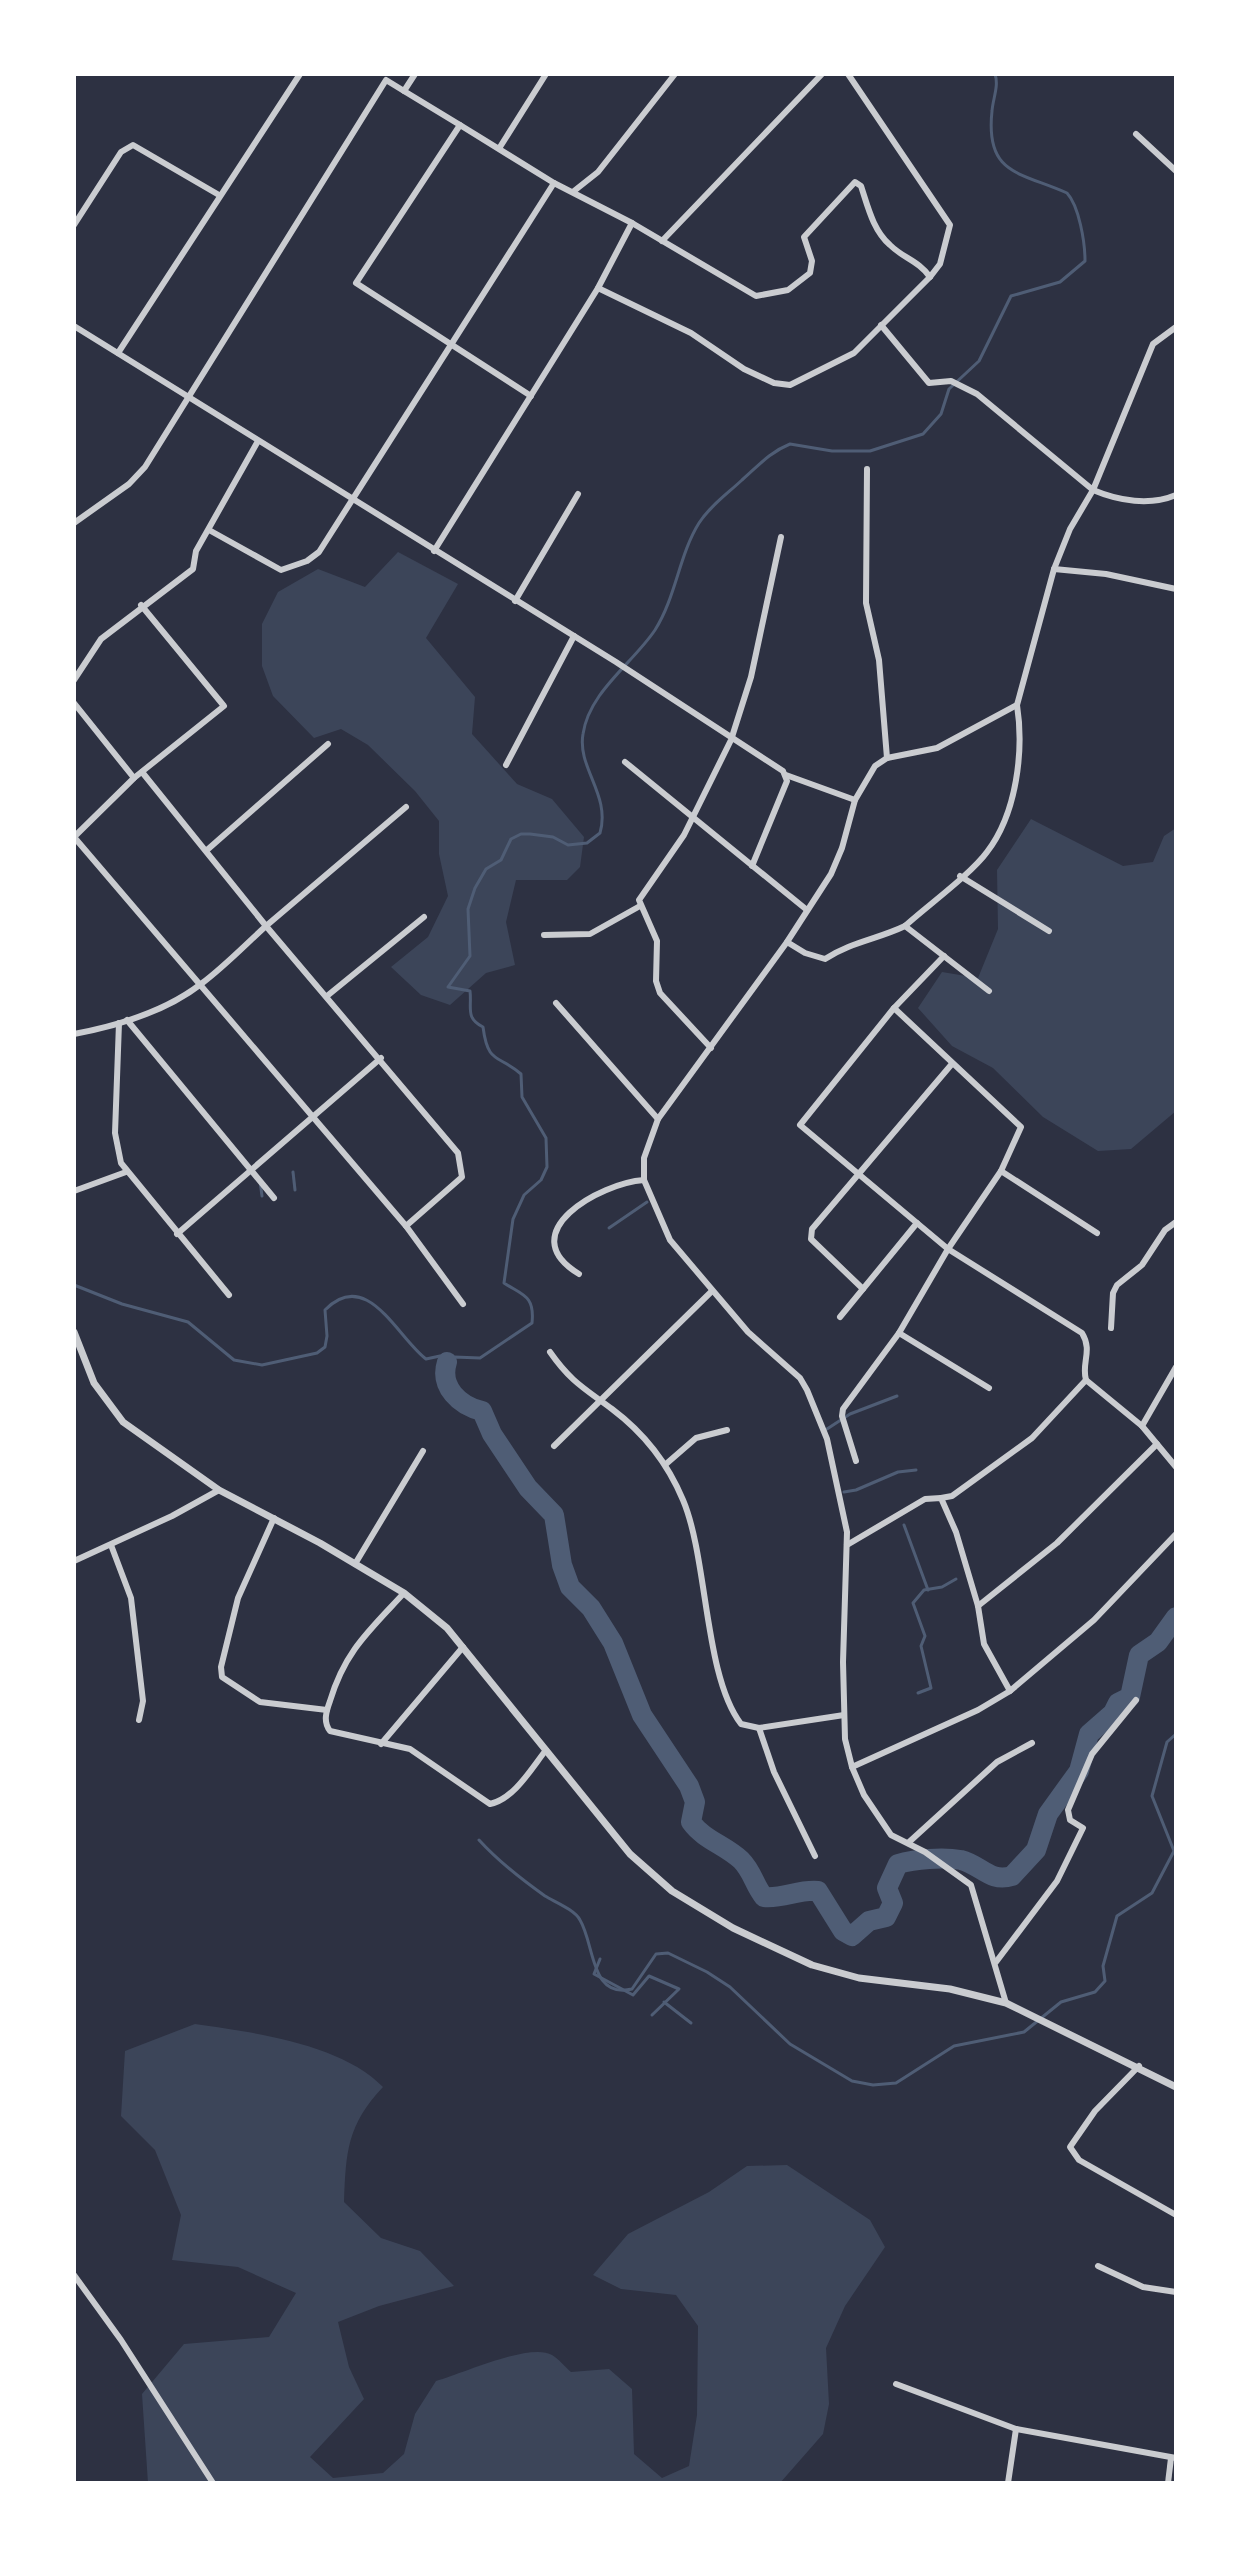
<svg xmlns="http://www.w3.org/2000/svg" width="1250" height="2557" font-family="Figtree,sans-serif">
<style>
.green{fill:#3c4559}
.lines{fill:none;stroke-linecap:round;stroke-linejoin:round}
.stream{stroke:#4f5d75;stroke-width:3}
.river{stroke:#4f5d75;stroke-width:20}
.minor{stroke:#caccd0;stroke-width:6}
.tertiary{stroke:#caccd0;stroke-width:7}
</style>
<rect width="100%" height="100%" fill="#2d3142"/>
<g class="green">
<polygon points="398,552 458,584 426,638 475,697 472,734 517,784 552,799 584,837 580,867 567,880 516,880 506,922 515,965 486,973 450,1005 421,995 391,967 428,937 448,896 439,854 439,821 415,791 368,745 341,729 314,738 273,696 262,666 262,624 278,592 318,569 365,587"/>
<polygon points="1031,819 1123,866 1153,862 1164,836 1176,828 1176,1111 1131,1149 1098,1151 1043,1117 993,1068 952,1046 918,1008 942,972 978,978 998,929 997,870"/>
<path d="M195 2024C252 2032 342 2044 383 2087 347 2125 346 2152 344 2202L381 2238 420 2251 454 2286 379 2306 338 2322 349 2367 364 2399 310 2457 333 2478 383 2473 404 2454 415 2414 436 2381C462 2374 530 2342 552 2355 559 2359 565 2367 571 2372L609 2369 632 2389 634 2454 662 2478 689 2466 697 2415 698 2326 676 2295 621 2289 593 2275 628 2234 709 2192 747 2166 787 2165 870 2220 885 2247 845 2306 826 2348 829 2404 823 2434 780 2483H148L142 2394 184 2344 269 2337 296 2293 238 2267 172 2260 181 2215 155 2150 121 2116 125 2051Z"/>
</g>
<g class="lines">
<g class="stream">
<polyline points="293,1172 295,1190"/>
<polyline points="260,1181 262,1196"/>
<polyline points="609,1228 647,1202"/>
<path d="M74 1285 122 1304 188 1322 234 1360 262 1365 317 1353 325 1347 327 1336 325 1310C367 1267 397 1337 426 1359L440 1356 447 1362 454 1357 480 1358 532 1323C535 1295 522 1295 504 1283L513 1219 524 1195 541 1180 547 1167 546 1138 522 1097 521 1074C498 1054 488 1065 483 1027 465 1018 472 1008 470 991L448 987 470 956 468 909 475 888 486 869 501 860 511 839 521 834H530L553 837 568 845 587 843 600 833C611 795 577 768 583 734 589 692 633 663 655 630 676 597 679 555 699 523 710 506 727 494 742 480 758 466 770 452 790 444L832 451H870L923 434 941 414 949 389 979 361 1011 296 1060 282 1085 261C1085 242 1079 206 1067 193 1020 172 985 175 992 111 993 98 999 86 995 74"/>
<polyline points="827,1429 850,1414 897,1396"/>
<polyline points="844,1492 856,1490 898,1472 916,1470"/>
<polyline points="904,1525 928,1590"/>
<polyline points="918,1693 931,1688 921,1646 925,1636 913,1603 924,1590 942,1587 956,1579"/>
<path d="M479 1840C499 1862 521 1879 545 1896 555 1902 575 1910 580 1920 595 1945 590 1999 632 1989L656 1954 668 1953 707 1972 730 1987 790 2044 852 2081 873 2085 896 2083 954 2046 1024 2032 1061 2002 1095 1992 1105 1981 1103 1966 1117 1916 1152 1893 1174 1851 1152 1796 1167 1742 1176 1734"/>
<polyline points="600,1959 594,1974 633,1995 649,1976 679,1989 652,2015"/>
<polyline points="664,2002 691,2023"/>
</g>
<path class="river" d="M447 1362C439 1387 460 1406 482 1411L492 1434 528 1488 554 1515 562 1565 570 1587 591 1608 613 1643 642 1715 689 1786 695 1802 691 1822C704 1840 725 1845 741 1860 753 1872 754 1885 764 1897 783 1899 799 1889 818 1891L843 1931 852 1936 869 1921 886 1917 893 1903 887 1888 898 1864C915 1859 943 1857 961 1860 981 1865 990 1883 1012 1876L1036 1850 1048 1814 1079 1771 1089 1734 1113 1713 1118 1703 1130 1697 1139 1655 1158 1642 1176 1617"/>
<g class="minor">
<polyline points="404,91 460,125"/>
<polyline points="1136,134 1176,171"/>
<polyline points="500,147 546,74"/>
<polyline points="574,191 598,172 675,74"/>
<path d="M632 223 756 296 788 290 810 273 812 261 804 237 855 182 861 186C868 207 873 230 890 245 903 258 919 261 930 277"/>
<polyline points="74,225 121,152 133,145 219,195"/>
<polyline points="662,241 822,74"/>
<polyline points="598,288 691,333 744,369 774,383 790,385 854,353 930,277 940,264 950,225 848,74"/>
<polyline points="881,325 929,383 951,381 977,394 1093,490 1153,344 1176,327"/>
<polyline points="74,326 616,662 783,771 787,781 752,866"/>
<polyline points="118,353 300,74"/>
<polyline points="531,396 356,283 460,125 554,183"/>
<polyline points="867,469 866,603 879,660 887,758"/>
<polyline points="74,523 129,484 145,467 386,80 404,91 415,74"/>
<polyline points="209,530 281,570 307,561 319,552 554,183 632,223 598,288 434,551"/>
<polyline points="1054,569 1106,574 1176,589"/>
<polyline points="515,601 578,494"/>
<polyline points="74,680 101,639 193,569 196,551 258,441"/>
<polyline points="74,703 134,778"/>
<polyline points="625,762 807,910"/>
<polyline points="506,765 574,636"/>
<polyline points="786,775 855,800"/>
<polyline points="74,837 406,1226 463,1304"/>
<polyline points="74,837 134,778 224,706 141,605"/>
<polyline points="207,850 328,744"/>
<polyline points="960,876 1049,931"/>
<polyline points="905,926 989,991"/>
<polyline points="544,935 590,934 640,906"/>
<path d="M787 942 805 953 825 959C851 942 878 939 905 926 927 906 971 874 987 852 1017 813 1024 750 1017 705"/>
<path d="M944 956 894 1008 800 1125 948 1249 1082 1333C1093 1351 1081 1363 1086 1380"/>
<polyline points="327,996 424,917"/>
<polyline points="556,1003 658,1119"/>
<polyline points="127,1020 274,1198"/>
<polyline points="119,1023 115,1133 121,1163 229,1295"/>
<path d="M74 1034C117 1026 166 1011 201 984 224 967 245 945 266 926L142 772"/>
<polyline points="711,1048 660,993 656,981 657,941 639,900 684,835 731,740 751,677 781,537"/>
<polyline points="1001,1171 1097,1233"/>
<polyline points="74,1191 126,1172"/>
<polyline points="406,1226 462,1177 458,1153 266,926 406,807"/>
<polyline points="177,1234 381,1058"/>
<path d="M579 1274C511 1233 600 1183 644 1180"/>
<polyline points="863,1289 811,1239 812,1229 951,1065"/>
<polyline points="840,1317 917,1223"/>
<polyline points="1111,1328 1113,1293 1117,1285 1142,1265 1165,1230 1176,1222"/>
<polyline points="899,1333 989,1388"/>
<path d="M550 1352C571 1382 584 1388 612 1409 644 1433 668 1464 683 1500 708 1559 704 1676 741 1724L759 1728 844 1715"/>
<polyline points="1142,1426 1176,1467"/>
<polyline points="554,1446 712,1291"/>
<polyline points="856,1461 842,1416 843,1409 899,1333 948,1249 1001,1171 1021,1127 894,1008"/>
<polyline points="666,1464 696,1438 727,1430"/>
<polyline points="941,1498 952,1496 1032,1438 1086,1380 1142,1426 1176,1367"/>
<polyline points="274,1518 238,1598 221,1667 222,1677 260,1702 327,1710"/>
<polyline points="111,1545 131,1598 143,1701 139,1720"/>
<polyline points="847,1545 925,1499 941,1498 956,1532 978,1606 984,1644 1010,1691 978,1710 852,1767"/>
<polyline points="74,1561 172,1516 219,1490"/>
<polyline points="355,1564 423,1451"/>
<path d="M404 1593C369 1631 345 1651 330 1701 326 1712 323 1722 330 1731L410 1749 490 1804C514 1799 531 1769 546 1750"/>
<polyline points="978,1606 1057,1543 1157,1444"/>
<polyline points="1010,1691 1094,1620 1176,1534"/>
<polyline points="759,1728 774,1772 815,1856"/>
<polyline points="381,1744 463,1647"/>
<polyline points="908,1843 997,1762 1032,1743"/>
<polyline points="996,1962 1057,1881 1083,1828 1070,1820 1068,1810 1092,1754 1136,1700"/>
<path d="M1006 2003 971 1885 925 1852 891 1835 864 1795 852 1767 845 1739 843 1662 847 1532 827 1439 807 1390 800 1378 748 1332 670 1240 644 1180V1158L658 1119 787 942 831 874 842 848 855 800 875 766 887 758 937 748 1017 705 1054 569 1070 529 1093 490C1119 501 1150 506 1176 495"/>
<polyline points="1139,2066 1095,2111 1070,2147 1079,2160 1176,2215"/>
<polyline points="1098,2266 1143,2287 1176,2292"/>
<polyline points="74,2275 121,2340 213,2483"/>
<polyline points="896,2384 1016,2429 1176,2458"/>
<polyline points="1008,2483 1016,2429"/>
<polyline points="1168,2483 1171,2458"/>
</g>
<polyline class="tertiary" points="74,1332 94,1383 123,1422 219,1490 320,1543 404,1593 447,1628 630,1854 672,1891 733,1928 812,1965 859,1978 950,1989 1006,2003 1176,2087"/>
</g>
<rect width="1250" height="2557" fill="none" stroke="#ffffff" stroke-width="152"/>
</svg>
